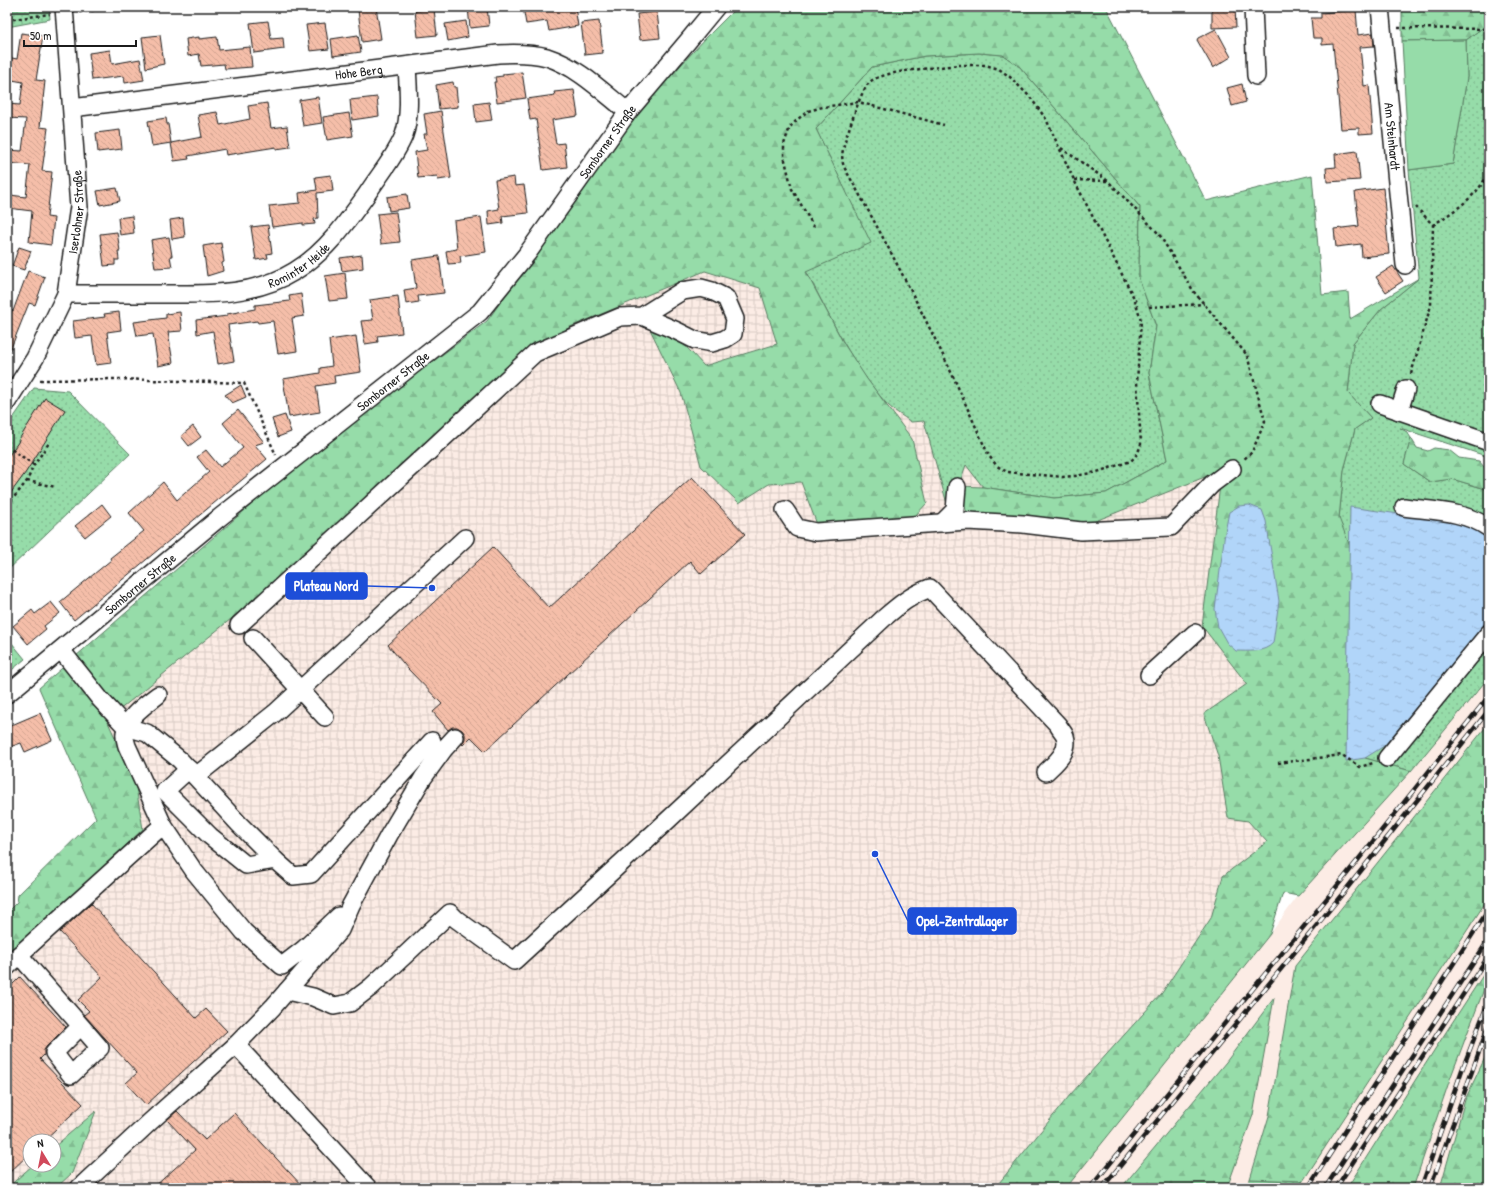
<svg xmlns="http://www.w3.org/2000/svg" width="1496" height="1195" font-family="'Patrick Hand',sans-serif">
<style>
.built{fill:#fcece5}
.industrial{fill:url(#industrial-grid);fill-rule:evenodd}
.grass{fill:url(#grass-dots);stroke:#597c62}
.forest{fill:url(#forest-firs);stroke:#597c62}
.garden{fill:#96dca9;stroke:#597c62}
.water{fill:url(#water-ripples);stroke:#758ba1}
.building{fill:url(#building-back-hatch);stroke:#1c1c1c}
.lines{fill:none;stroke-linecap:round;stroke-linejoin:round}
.minor-casing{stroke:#1c1c1c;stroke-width:20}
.path{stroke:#1c1c1c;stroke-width:2.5;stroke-dasharray:3 3;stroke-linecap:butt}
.minor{stroke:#fff;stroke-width:17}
.rail-casing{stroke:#1c1c1c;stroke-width:4.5}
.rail{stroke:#fff;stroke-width:3;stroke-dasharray:9;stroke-linecap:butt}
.labels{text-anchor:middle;stroke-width:3;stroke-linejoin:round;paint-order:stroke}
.street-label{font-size:13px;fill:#1c1c1c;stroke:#fff}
.leader{fill:none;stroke:#1d4ed8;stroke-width:1.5}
.callout-dot{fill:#1d4ed8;stroke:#fff;stroke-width:1.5}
.callout{fill:#1d4ed8;stroke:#1d4ed8;stroke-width:1.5}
.callout-label{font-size:14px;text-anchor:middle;font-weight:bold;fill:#fff}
</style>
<defs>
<pattern id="industrial-grid" width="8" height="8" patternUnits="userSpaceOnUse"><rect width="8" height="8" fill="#fcece5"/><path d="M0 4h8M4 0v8" fill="none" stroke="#d7cac4"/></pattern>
<pattern id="grass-dots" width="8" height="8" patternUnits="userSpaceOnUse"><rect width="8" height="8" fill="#96dca9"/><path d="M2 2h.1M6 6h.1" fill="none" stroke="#81bc91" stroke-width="1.8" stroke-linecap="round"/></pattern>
<pattern id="forest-firs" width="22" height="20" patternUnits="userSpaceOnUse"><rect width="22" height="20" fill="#96dca9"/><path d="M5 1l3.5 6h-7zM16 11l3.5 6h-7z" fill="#81bc91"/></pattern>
<pattern id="water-ripples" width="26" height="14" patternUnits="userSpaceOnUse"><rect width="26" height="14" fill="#b1d5f9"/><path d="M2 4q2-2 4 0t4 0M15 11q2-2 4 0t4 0" fill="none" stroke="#98b6d5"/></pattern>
<pattern id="building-back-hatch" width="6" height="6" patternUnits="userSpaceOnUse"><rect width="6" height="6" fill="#f5bea9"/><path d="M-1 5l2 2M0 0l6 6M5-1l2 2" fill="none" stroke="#d1a391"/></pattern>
</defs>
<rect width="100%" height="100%" fill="#fff"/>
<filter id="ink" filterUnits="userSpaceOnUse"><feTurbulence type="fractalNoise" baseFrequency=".025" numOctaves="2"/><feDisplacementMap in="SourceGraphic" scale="8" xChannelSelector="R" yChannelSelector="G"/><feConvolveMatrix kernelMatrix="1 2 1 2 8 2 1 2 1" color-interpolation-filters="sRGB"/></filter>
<g filter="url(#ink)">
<g class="built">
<polygon points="1489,677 1489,723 1295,966 1269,1116 1250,1179 1245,1188 1227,1188 1253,1115 1273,999 1226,1062 1121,1188 1066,1188 1270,934 1298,896 1411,771"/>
<polygon points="1489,897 1489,966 1435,1049 1347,1188 1298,1188"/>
<polygon points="1489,976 1489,1049 1465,1100 1440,1188 1413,1188 1450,1079"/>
</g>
<path class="industrial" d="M737 7H1106L1206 202 1360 821 1238 887 1211 918 1162 993 1070 1095 995 1188H7V912L17 902 18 895 96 818 39 688 311 453 487 321 632 118 705 39ZM30 1141H54V1165H30Z"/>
<g class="grass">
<polygon points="31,7 49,7 50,19 7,27 7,10"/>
<polygon points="1489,23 1489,457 1400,428 1407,432 1411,438 1404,464 1430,482 1452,479 1489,490 1489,677 1411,771 1365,758 1339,518 1344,470 1355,429 1371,418 1348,393 1353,343 1381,309 1419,278 1409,170 1453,164 1467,77 1466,40"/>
<path d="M979 53 1003 55 1020 67 1140 207 1139 279 1156 326 1149 373 1167 460 1106 493 1054 498 983 487 966 465 952 504H947L924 421 911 422C903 416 892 410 885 402 851 364 830 316 806 271L870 243 816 129 872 67 925 56Z"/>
<polygon points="34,388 68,391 130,454 7,571 7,427"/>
<polygon points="7,637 25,659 7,674"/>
<polygon points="1250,1179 1303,1181 1298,1188 1245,1188"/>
</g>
<g class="forest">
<polygon points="737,7 1106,7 1206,201 1312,175 1322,295 1348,292 1350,319 1419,278 1381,309 1353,343 1348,393 1371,418 1355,429 1344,470 1339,518 1365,586 1365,758 1411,771 1298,896 1283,893 1270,934 1066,1188 995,1188 1070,1095 1162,993 1211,918 1223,876 1267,842 1248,821 1228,818 1218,756 1204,714 1247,684 1202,626 1222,470 1083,526 968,517 959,486 983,487 1054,498 1106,493 1167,460 1149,373 1156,326 1139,279 1140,207 1020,67 1003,55 979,53 925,56 872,67 816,129 871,243 806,272 844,344 867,379 912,439 927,503 915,516 818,527 801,482 769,484 739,503 701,466 681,393 647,323 679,339 704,366 777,344 760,288 705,271 570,327 516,361 307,557 107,720 135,781 143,829 7,958 7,912 17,902 18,895 96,818 39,688 311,453 487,321 632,118 705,39"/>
<polygon points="1402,7 1489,7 1489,23 1466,40 1402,41"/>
<polygon points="1411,438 1417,448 1428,451 1434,448 1449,450 1459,458 1479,461 1485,468 1489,469 1489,490 1452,479 1430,482 1404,464"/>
<polygon points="1489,723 1489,897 1303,1181 1250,1179 1269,1116 1295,966"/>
<polygon points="1489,966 1489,976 1450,1079 1413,1188 1347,1188 1435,1049"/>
<polygon points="1274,998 1253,1115 1227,1188 1121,1188 1226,1062"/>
<polygon points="1489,1049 1489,1188 1440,1188 1465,1100"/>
<polygon points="96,1111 72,1173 56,1188 7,1188 33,1165 54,1165 54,1147"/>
</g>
<polygon class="garden" points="1466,40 1467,77 1453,164 1409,170 1402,41"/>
<g class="water">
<path d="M1249 505 1262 510 1266 521 1279 601 1273 643C1264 653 1248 651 1236 651L1227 643 1218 627 1215 609 1225 532 1229 512 1239 506Z"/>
<polygon points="1350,507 1462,523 1489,535 1488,620 1384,746 1365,758 1346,761"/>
</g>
<g class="building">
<polygon points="376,7 381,39 362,42 358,10"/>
<polygon points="468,7 487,7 489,26 470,28"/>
<polygon points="523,7 543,7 544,9 560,7 575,7 578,26 549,31 547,21 526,24"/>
<polygon points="1212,7 1235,7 1236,27 1212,28"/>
<polygon points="434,9 437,35 418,37 415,11"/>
<polygon points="1356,10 1358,35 1373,33 1374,46 1360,47 1364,86 1369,85 1373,133 1359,134 1359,128 1341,129 1333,44 1322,45 1322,38 1313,38 1311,18 1321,18 1321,13"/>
<polygon points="657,12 660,38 640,40 637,14"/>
<polygon points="268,21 271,39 283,38 284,49 254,53 250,23"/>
<polygon points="466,21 468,37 448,41 445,24"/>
<polygon points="599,21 603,53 585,55 581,23"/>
<polygon points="325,23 329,49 310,51 306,25"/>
<polygon points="1216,29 1231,57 1213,68 1197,40 1198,38"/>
<polygon points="21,33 43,36 36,80 45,81 40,127 48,128 42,171 52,172 47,217 54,218 51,245 29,242 32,211 8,208 10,195 26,197 30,165 7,163 7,150 22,151 26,119 7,118 7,104 20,105 23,82 7,79 7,57 17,59"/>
<polygon points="160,35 164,64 146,68 142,37"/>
<polygon points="358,35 361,52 333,56 331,39"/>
<polygon points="199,37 199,39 217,37 219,50 250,47 252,67 225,69 224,64 201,66 199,54 188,56 186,39"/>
<polygon points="110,50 112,64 140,59 144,80 125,83 124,76 92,80 89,53"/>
<polygon points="522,72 526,98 497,102 494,82 496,82 495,77 503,76 503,74"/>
<polygon points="453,82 454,87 456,87 458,107 439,109 436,85"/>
<polygon points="1242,84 1246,102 1232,106 1227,88"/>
<polygon points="574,90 578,116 552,120 556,144 564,143 567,167 543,170 536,119 530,120 527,99 555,95 554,92"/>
<polygon points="318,97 322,123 303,126 299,100"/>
<polygon points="377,97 379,116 352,120 350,100"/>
<polygon points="489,102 492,120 476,122 474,104"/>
<polygon points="267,103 271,128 287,126 290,147 276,149 276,147 226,155 225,149 188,156 189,159 174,161 171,143 202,137 198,115 217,112 220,125 250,119 248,106"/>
<polygon points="441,111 451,178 438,180 437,176 418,178 415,152 427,150 424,134 427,134 424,114"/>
<polygon points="349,113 353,136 327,140 323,117"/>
<polygon points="166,118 167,124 168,124 171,143 152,146 148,121"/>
<polygon points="120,130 122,149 98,152 96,133"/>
<polygon points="1357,151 1360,180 1327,182 1326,168 1336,167 1335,154"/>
<polygon points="331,175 333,191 317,193 318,218 314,219 315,224 303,225 303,223 272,227 269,206 300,203 299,193 317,190 315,177"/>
<polygon points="514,177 515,186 524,185 528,213 502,216 503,223 489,225 488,211 499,209 495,180"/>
<polygon points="117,188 120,201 100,205 97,191"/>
<polygon points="1383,188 1389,254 1362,257 1361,244 1336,247 1334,229 1359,226 1355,192"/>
<polygon points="407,194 409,208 389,211 387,197"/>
<polygon points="396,212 400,242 381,244 377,214"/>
<polygon points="132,216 134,233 120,235 118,218"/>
<polygon points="481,217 486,252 460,256 461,263 448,264 446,251 457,249 454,221"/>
<polygon points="183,218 185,237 172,239 170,220"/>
<polygon points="268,225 272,253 267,254 268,258 256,260 251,227"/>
<polygon points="117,232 120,251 118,251 119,260 115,260 115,265 104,266 100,234"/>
<polygon points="169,237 172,256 170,256 172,267 155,268 151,240"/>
<polygon points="221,243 224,262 222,263 223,271 207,276 203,246"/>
<polygon points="19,247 31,251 24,270 12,266"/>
<polygon points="362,255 363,268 342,271 340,258"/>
<polygon points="439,256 444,293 418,296 419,302 406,304 404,290 416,288 412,260"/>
<polygon points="1393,266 1403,281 1386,292 1376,277"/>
<polygon points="28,271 45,277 35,305 29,303 7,358 7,308 13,311"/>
<polygon points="345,273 348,299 329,301 325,276"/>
<polygon points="301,294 304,316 292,318 297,351 278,354 273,321 258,323 257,321 228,325 234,361 218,364 213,331 197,334 196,320 227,316 227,314 255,309 255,305 290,301 289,296"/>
<polygon points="398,296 402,333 377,336 378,342 365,344 361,321 373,320 370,300"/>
<polygon points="119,312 121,330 107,332 111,363 96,365 92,336 75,338 73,321 105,317 104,314"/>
<polygon points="180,312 182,331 168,332 173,363 158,366 153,334 137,336 134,322 166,318 166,314"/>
<polygon points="356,336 361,372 334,376 335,383 316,386 320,412 289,417 283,379 320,373 320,368 332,366 329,340"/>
<polygon points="241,385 246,397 232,403 225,395"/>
<polygon points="45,398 65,410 26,472 7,498 7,458 19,441 18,441"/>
<polygon points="238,410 264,442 255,445 267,459 74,620 60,602 111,560 110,558 144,531 129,513 163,482 177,500 209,472 197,457 206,450 220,467 243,448 223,423"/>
<polygon points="285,415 291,432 278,437 272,419"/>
<polygon points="193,426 201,437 189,446 181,436"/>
<polygon points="692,477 745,534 701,574 690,561 485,751 471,737 463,745 462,744 465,739 465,734 462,730 457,727 452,727 448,730 433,712 442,704 408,669 388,645 493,547 549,608"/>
<polygon points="102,504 111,516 85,537 75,526"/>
<polygon points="51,602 60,613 44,626 46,629 28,644 13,626 32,610 35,614"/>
<polygon points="40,713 52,740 25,752 21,743 7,748 7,727"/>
<polygon points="91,903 196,1018 206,1009 227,1031 146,1105 126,1083 137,1073 84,1015 89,1011 78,1000 102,977 60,932"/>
<polygon points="20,977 66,1027 47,1046 44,1050 44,1055 40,1059 83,1104 43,1141 30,1141 30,1153 7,1175 7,990"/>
<polygon points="177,1111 205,1140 234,1113 304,1188 153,1188 195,1150 167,1120"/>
</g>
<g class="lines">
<defs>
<g id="minor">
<polyline points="1253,7 1256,76"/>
<path id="s1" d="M1380 7 1405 265"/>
<path id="s2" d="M72 108 498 54C514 53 531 53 547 57 578 67 603 92 628 112"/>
<path id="s3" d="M66 294C96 294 126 294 157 294 204 294 253 297 295 271 325 253 347 222 367 194 379 175 396 156 404 135 411 115 408 86 407 66"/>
<path id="s4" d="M7 402 35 358 66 294 79 207 64 7"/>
<polyline points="1380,404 1489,442"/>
<polyline points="1399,411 1406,389"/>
<path d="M1404 507C1433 511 1465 511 1489 528"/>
<polyline points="785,510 797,528 816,532 967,521 1023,524 1081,531 1171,527 1212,484 1232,469"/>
<polyline points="942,523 955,510 957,487"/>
<polyline points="239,625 423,457 535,353 620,317 642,316 682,291 701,288 712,291 726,298 735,319 733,334 725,339 712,343 695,340 677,331 642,316"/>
<polyline points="253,638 325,717"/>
<polyline points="61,650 100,699 126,727 147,733 180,760 239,824 275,860"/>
<polyline points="1149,675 1195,633"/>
<path id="s5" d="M7 694 219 518 480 312 527 254 628 112 688 41 716 7"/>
<path d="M158 695C147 704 126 717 125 733 124 737 126 742 127 746L163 825 194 871 244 932 282 966 304 949 339 916"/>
<polyline points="1387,758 1489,633"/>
<polyline points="189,769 165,791 210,836 246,865 275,860 293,876 311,874 432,741"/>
<polyline points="196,776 275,713 465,538"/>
<polyline points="19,955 81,1026 54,1053 71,1075 100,1048 81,1026"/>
<polyline points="7,967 19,955 163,825"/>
<path d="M287 991 313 997 334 1006 350 1003 371 987 450 913 456 919 514 961 667 821 884 618C899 605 911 595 930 588L1058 725C1060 729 1064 733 1065 736 1070 752 1055 763 1046 772"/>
<polyline points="236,1045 368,1188"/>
<polyline points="79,1188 151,1121 236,1045 273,1007 340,930 351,905 389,835 423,778 444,749 455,737"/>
</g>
</defs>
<use href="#minor" class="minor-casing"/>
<g class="path">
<polyline points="79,12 123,7"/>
<polyline points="7,20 50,14"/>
<polyline points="1398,28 1489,29"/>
<path d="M958 65H985L999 69 1010 77 1030 97 1046 119 1074 180 1135 300 1141 320 1137 382 1141 444 1138 453 1131 461 1097 472 1075 476 1063 477 1007 472 997 466 989 456C976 428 964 400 951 372 918 303 882 234 844 167 839 153 846 139 850 126 854 115 862 88 871 81 887 70 937 68 958 65Z"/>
<polyline points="1061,148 1108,181 1159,234 1194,292 1247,355 1265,421 1252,452 1243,460"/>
<polyline points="1074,180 1107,181"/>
<path d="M1433 225C1454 211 1479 196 1489 171"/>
<polyline points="814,227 792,189 784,156 784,144 790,127 798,119 808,111 823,107 858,102 944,125"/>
<polyline points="1149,307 1204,304"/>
<polyline points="1411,374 1431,305 1433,225 1416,207"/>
<polyline points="40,380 118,379 244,383 276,455"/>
<polyline points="7,446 34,465"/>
<polyline points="27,481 56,487"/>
<polyline points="7,506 27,481 34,465 49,443"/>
<polyline points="1278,763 1342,755 1360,767 1373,763"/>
</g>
<use href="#minor" class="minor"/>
<defs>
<g id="rail">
<polyline points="1090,1188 1346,875 1489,696"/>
<polyline points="1102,1188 1348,887 1489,710"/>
<polyline points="1308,1188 1489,909"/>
<polyline points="1325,1188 1489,939"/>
<polyline points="1336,1188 1489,955"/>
<polyline points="1421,1188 1462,1070 1489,1000"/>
<polyline points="1430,1188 1489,1024"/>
</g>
</defs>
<use href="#rail" class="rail-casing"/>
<use href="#rail" class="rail"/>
</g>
</g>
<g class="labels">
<g class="street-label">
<text dy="5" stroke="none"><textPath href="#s2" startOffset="289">Hohe Berg</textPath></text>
<text dy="5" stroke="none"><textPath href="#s1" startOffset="130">Am Steinhardt</textPath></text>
<text dy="5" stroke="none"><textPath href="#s5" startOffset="821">Somborner Straße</textPath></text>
<text dy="5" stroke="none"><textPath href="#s4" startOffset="206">Iserlohner Straße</textPath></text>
<text dy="5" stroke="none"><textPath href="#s3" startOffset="239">Rominter Heide</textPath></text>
<text dy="5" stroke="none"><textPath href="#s5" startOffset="497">Somborner Straße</textPath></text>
<text dy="5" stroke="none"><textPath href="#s5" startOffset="173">Somborner Straße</textPath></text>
</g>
</g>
<path class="leader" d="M432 588L367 586M875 854L908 921"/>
<g class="callout-dot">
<circle cx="432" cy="588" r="4"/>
<circle cx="875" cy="854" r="4"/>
</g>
<g class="callout">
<rect x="286" y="573" width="81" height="26" rx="4"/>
<rect x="908" y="908" width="108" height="26" rx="4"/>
</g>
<g class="callout-label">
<text x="326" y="591">Plateau Nord</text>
<text x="962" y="926">Opel-Zentrallager</text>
</g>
<rect width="1496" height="1195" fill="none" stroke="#fff" stroke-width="24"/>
<rect x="12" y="12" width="1472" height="1171" fill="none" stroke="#1c1c1c" stroke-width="1.5" filter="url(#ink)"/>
<g transform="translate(42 1153) rotate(350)"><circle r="19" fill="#ffffff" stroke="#a4a4a4"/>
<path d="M0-3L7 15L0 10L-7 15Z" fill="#d1495b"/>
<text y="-6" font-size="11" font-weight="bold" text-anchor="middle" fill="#1c1c1c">N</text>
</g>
<path d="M24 40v6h112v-6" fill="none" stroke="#1c1c1c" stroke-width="2"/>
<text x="30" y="40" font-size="12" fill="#1c1c1c" stroke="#ffffff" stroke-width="3" paint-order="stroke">50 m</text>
</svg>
